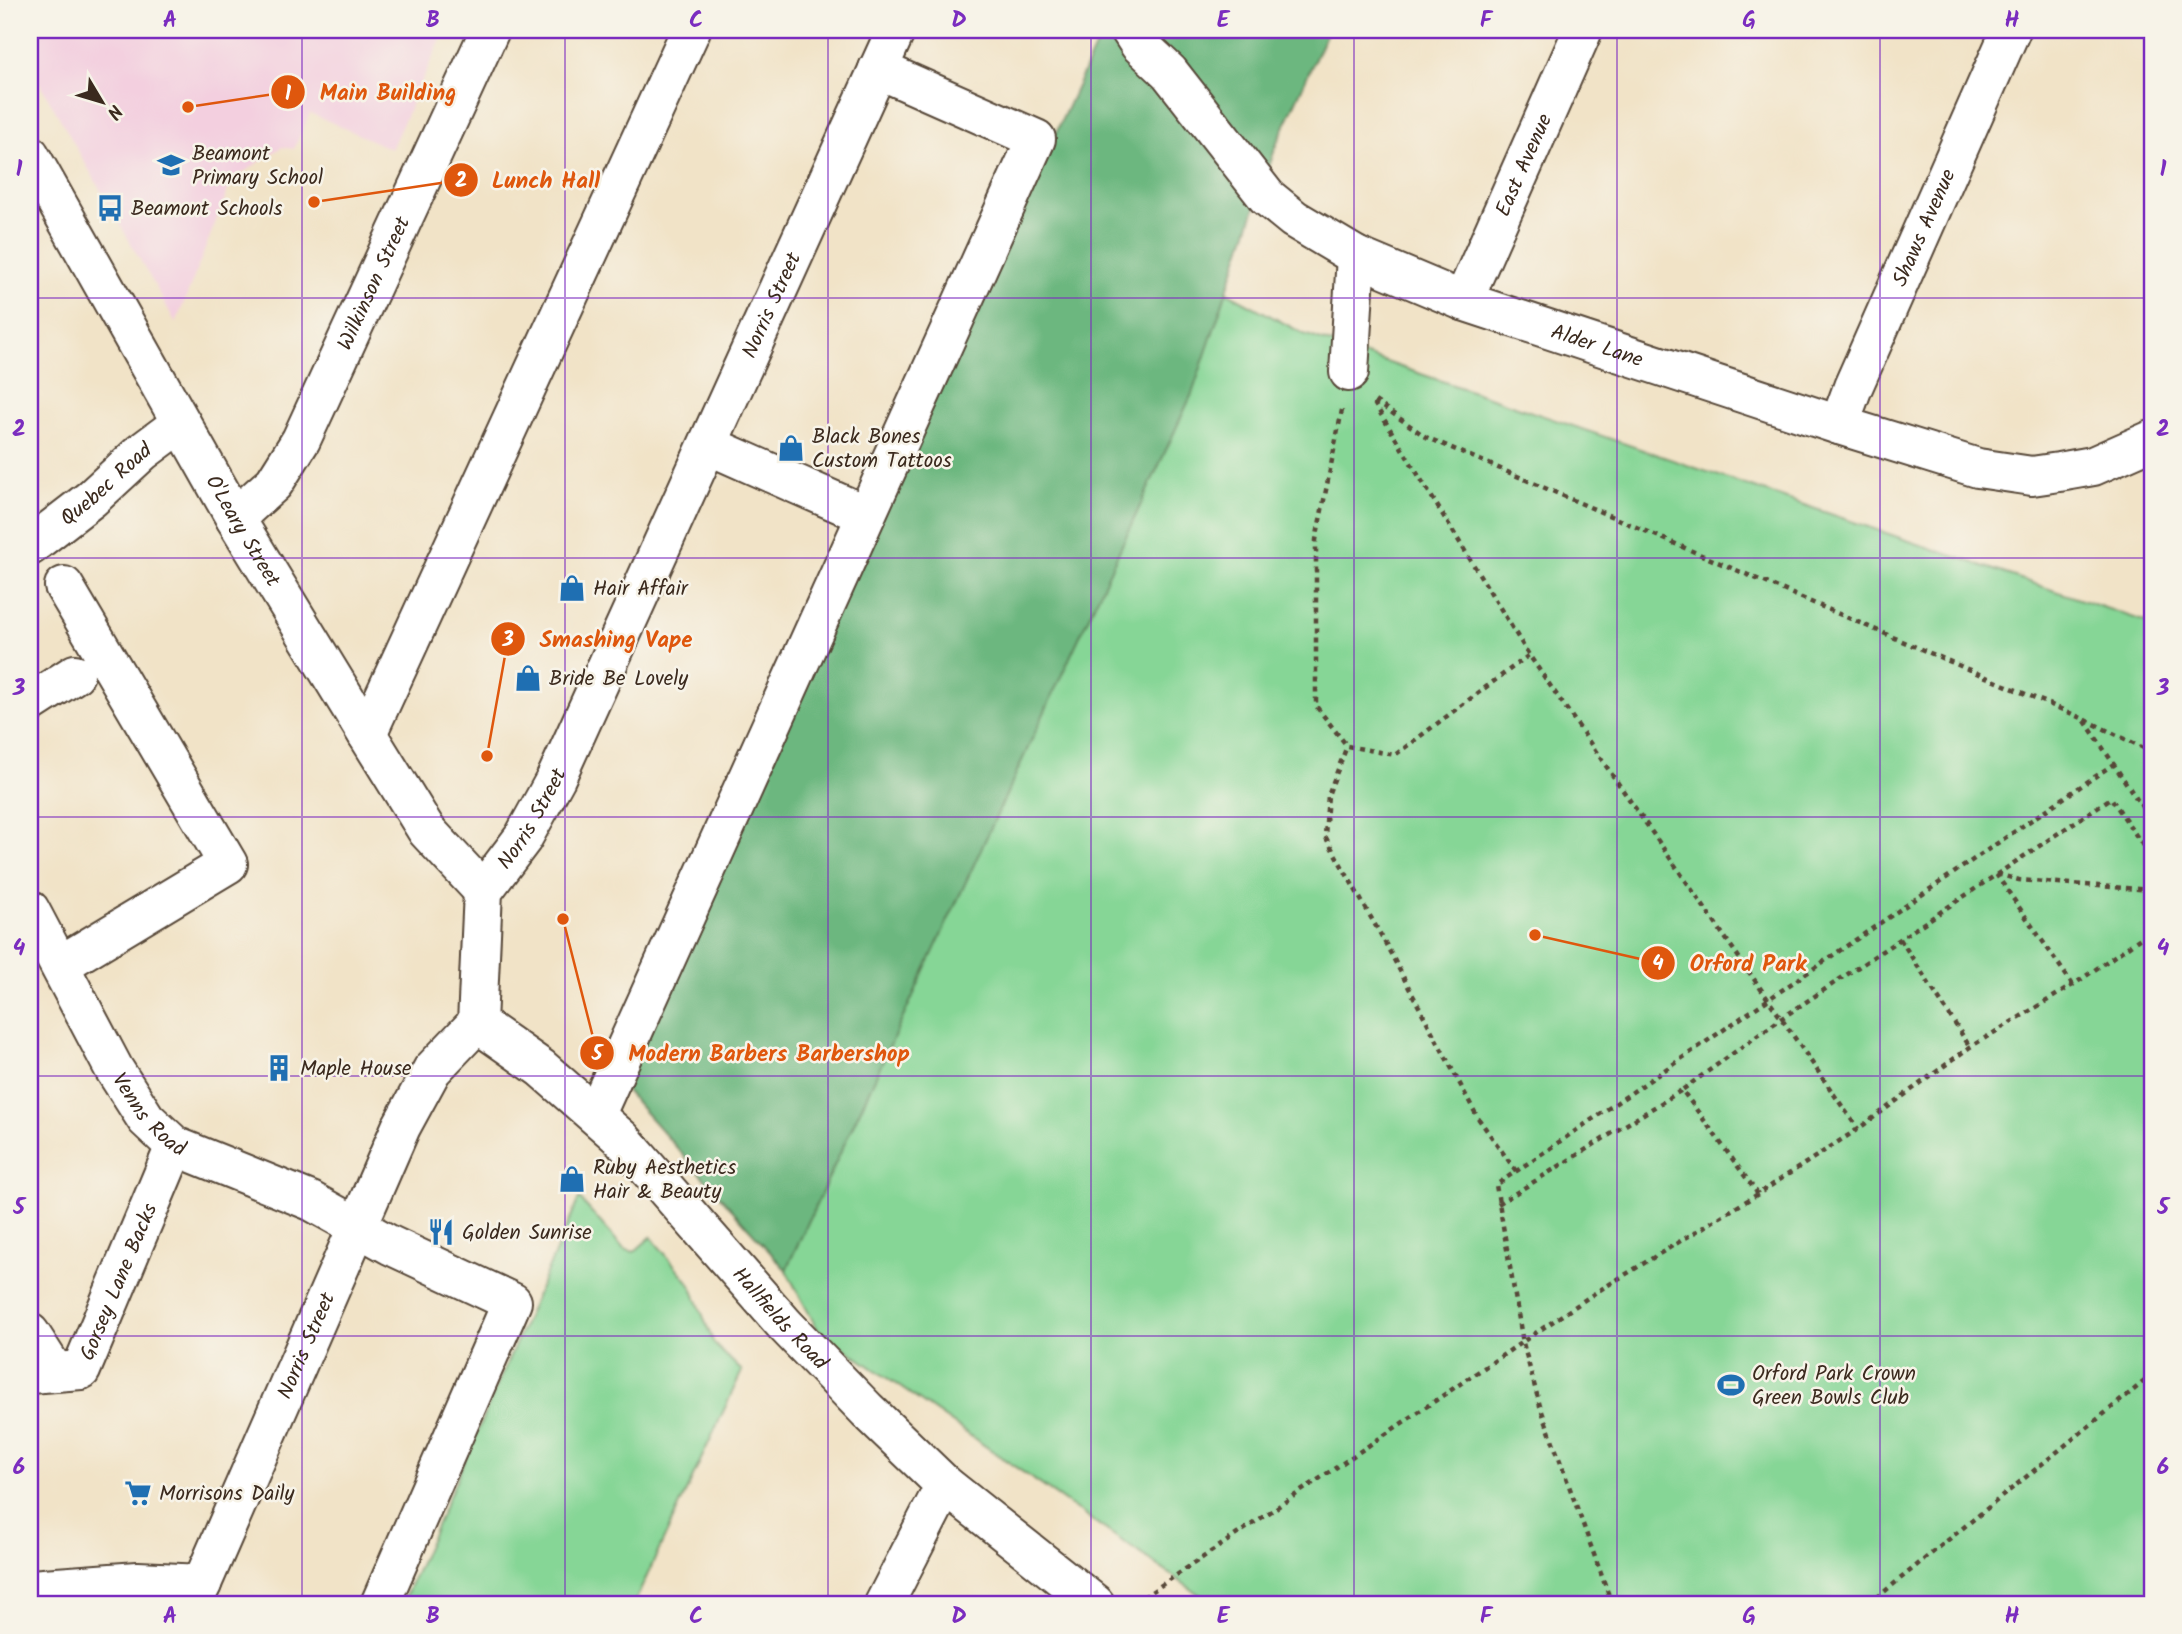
<svg xmlns="http://www.w3.org/2000/svg" width="2182" height="1634" font-family="Kalam,sans-serif">
<style>
.built{fill:#f3cfdf}
.green{fill:#86d696;stroke:#60805a;stroke-width:2}
.forest{fill:#6cb77f;stroke:#54704e;stroke-width:2}
.lines{fill:none;stroke-linecap:round;stroke-linejoin:round}
.minor-casing{stroke:#564637;stroke-width:42}
.path{stroke:#564637;stroke-width:4.5;stroke-dasharray:5 5;stroke-linecap:butt}
.minor{stroke:#fff;stroke-width:38}
.grid{fill:none;stroke:#7b2cbf;stroke-width:2;stroke-opacity:0.55}
.labels{text-anchor:middle;stroke-width:5;stroke-linejoin:round;paint-order:stroke}
.poi-label{font-size:21px;fill:#3b2a1e;stroke:#f7f3e8;text-anchor:start}
.street-label{font-size:21px;fill:#3b2a1e;stroke:#f7f3e8}
.leader{fill:none;stroke:#df570d;stroke-width:2.5}
.callout-dot{fill:#df570d;stroke:#f7f3e8;stroke-width:2.5}
.mark-label{font-size:21px;text-anchor:middle;font-weight:bold;fill:#fff}
.callout-label{font-size:23px;text-anchor:middle;font-weight:bold;fill:#df570d;stroke:#f7f3e8;stroke-width:5;stroke-linejoin:round;paint-order:stroke}
.neatline{fill:none;stroke:#7b2cbf;stroke-width:2.5}
.grid-label{font-size:23px;text-anchor:middle;font-weight:bold;fill:#7b2cbf}
</style>
<rect width="100%" height="100%" fill="#f7f3e8"/>
<filter id="ink" filterUnits="userSpaceOnUse"><feTurbulence type="fractalNoise" baseFrequency=".0143" numOctaves="2"/><feDisplacementMap in="SourceGraphic" scale="14" xChannelSelector="R" yChannelSelector="G"/><feConvolveMatrix kernelMatrix="1 2 1 2 8 2 1 2 1" color-interpolation-filters="sRGB"/></filter>
<filter id="wash" filterUnits="userSpaceOnUse"><feTurbulence type="fractalNoise" baseFrequency=".00686" numOctaves="4" result="noise"/><feDisplacementMap in="SourceGraphic" scale="28" xChannelSelector="R" yChannelSelector="G"/><feGaussianBlur stdDeviation="1.57" result="paint"/><feColorMatrix in="noise" values="0 0 0 0 0 0 0 0 0 0 0 0 0 0 0 0 0 1.4 0 .05"/><feComposite in="paint" operator="in"/></filter>
<g filter="url(#wash)">
<rect width="100%" height="100%" fill="#f1e3c7"/>
<polygon class="built" points="30,30 445,30 391,149 310,113 294,149 282,147 232,180 176,323 30,66"/>
<g class="green">
<polygon points="1219,288 1304,334 2152,624 2152,1604 1213,1604 818,1330 773,1246"/>
<polygon points="579,1198 624,1249 634,1252 651,1237 691,1285 714,1344 742,1371 634,1604 402,1604"/>
</g>
<polygon class="forest" points="1103,30 1328,30 1277,143 1192,394 786,1270 619,1083"/>
</g>
<g filter="url(#ink)">
<g class="lines">
<defs>
<g id="minor">
<path id="s1" d="M1130 30 1139 44 1169 72 1267 197 1294 219 1356 256 1463 301 1839 425 1978 468 2032 476 2059 472 2093 466 2152 440"/>
<path id="s2" d="M30 155 235 518 367 734 427 831 483 891"/>
<path id="s3" d="M1463 301 1583 30"/>
<polyline points="1349,372 1356,256"/>
<path id="s4" d="M1839 425 1853 387 2011 30"/>
<polyline points="708,445 866,515"/>
<path id="s5" d="M235 518 274 483 301 440 490 30"/>
<path id="s6" d="M30 546 91 499 142 452 181 423"/>
<polyline points="30,703 75,674"/>
<polyline points="367,734 691,30"/>
<path id="s7" d="M30 910 114 1069 146 1119 175 1146 311 1201 390 1245 512 1302 380 1604"/>
<polyline points="60,965 228,864 64,586"/>
<path id="s8" d="M477 1023 541 1068 622 1139 785 1325 867 1410 945 1485 1095 1604"/>
<polyline points="596,1114 1036,139 878,69"/>
<polyline points="30,1333 55,1372"/>
<path id="s9" d="M30 1374 81 1370 175 1146"/>
<polyline points="30,1589 138,1581 202,1584"/>
<path id="s10" d="M193 1604 401 1127 432 1070 477 1023 483 891 523 838 556 778 896 30"/>
<polyline points="884,1604 945,1485"/>
</g>
</defs>
<use href="#minor" class="minor-casing"/>
<g class="path">
<polyline points="1375,401 1426,437 2084,719 2152,752"/>
<polyline points="1374,403 1529,655 1858,1129"/>
<polyline points="1342,410 1316,540 1316,706 1347,746"/>
<polyline points="2085,721 2152,822"/>
<polyline points="1996,874 2073,985"/>
<polyline points="1997,874 2019,880 2152,890"/>
<polyline points="1900,939 1970,1047"/>
<polyline points="1516,1171 1478,1118 1382,937 1325,836 1328,795 1347,746 1395,755 1529,655"/>
<polyline points="1758,1194 1682,1090 1782,1018 2111,798 2152,859"/>
<polyline points="1498,1204 1682,1090"/>
<polyline points="1135,1603 1595,1293 1758,1194 1858,1129 1970,1047 2073,985 2152,930"/>
<polyline points="1612,1604 1540,1406 1523,1343 1496,1185 2115,763"/>
<polyline points="1869,1604 2152,1375"/>
</g>
<use href="#minor" class="minor"/>
</g>
</g>
<path class="grid" d="M302 30V1604M565 30V1604M828 30V1604M1091 30V1604M1354 30V1604M1617 30V1604M1880 30V1604M30 298H2152M30 558H2152M30 817H2152M30 1076H2152M30 1336H2152"/>
<defs>
<symbol id="school-bare" viewBox="-9 -9 18 18"><path d="M0-5L7-2L0 1L-7-2ZM-4 1L0 2.5L4 1V4Q0 6-4 4Z" fill="#1f6fb2" stroke="#f7f3e8" stroke-width="2.5" paint-order="stroke"/></symbol>
<symbol id="bus-bare" viewBox="-9 -9 18 18"><path d="M-5-6H5V4H4V6H2V4H-2V6H-4V4H-5ZM-3.5-4V0h7V-4ZM-3.5 1.2v1.5H-2V1.2ZM2 1.2v1.5H3.5V1.2Z" fill="#1f6fb2" stroke="#f7f3e8" stroke-width="2.5" paint-order="stroke"/></symbol>
<symbol id="shop-bare" viewBox="-9 -9 18 18"><path d="M-5-2.5h2.3a2.7 3.5 0 0 1 5.4 0H5L5.5 6h-11ZM-1.5-2.5h3a1.5 2.3 0 0 0-3 0Z" fill="#1f6fb2" stroke="#f7f3e8" stroke-width="2.5" paint-order="stroke"/></symbol>
<symbol id="building-bare" viewBox="-9 -9 18 18"><path d="M-4-6H4V6H1V3H-1V6H-4ZM-2.5-4.3h1.7v1.8h-1.7ZM.8-4.3h1.7v1.8H.8ZM-2.5-1h1.7V.8h-1.7ZM.8-1h1.7V.8H.8Z" fill="#1f6fb2" stroke="#f7f3e8" stroke-width="2.5" paint-order="stroke"/></symbol>
<symbol id="restaurant-bare" viewBox="-9 -9 18 18"><path d="M-5-6h1v4h1v-4h1v4h1v-4h1v5L-1.5 .5V6h-2V.5L-5-1ZM5-6V6H3V1.5H1.5Q1.5-4 5-6Z" fill="#1f6fb2" stroke="#f7f3e8" stroke-width="2.5" paint-order="stroke"/></symbol>
<symbol id="stadium-bare" viewBox="-9 -9 18 18"><path d="M0-5a6.5 5 0 1 0 0 10a6.5 5 0 1 0 0-10ZM-3.5-1.8h7v3.6h-7Z" fill="#1f6fb2" stroke="#f7f3e8" stroke-width="2.5" paint-order="stroke"/></symbol>
<symbol id="supermarket-bare" viewBox="-9 -9 18 18"><path d="M-6-5.5h2.5l.6 2H6L4.5 2H-2.5L-4.4-4H-6ZM-1.5 3.2a1.3 1.3 0 1 0 .1 0ZM3 3.2a1.3 1.3 0 1 0 .1 0Z" fill="#1f6fb2" stroke="#f7f3e8" stroke-width="2.5" paint-order="stroke"/></symbol>
</defs>
<g fill-rule="evenodd">
<use href="#school-bare" x="152" y="146" width="38" height="38"/>
<use href="#bus-bare" x="91" y="189" width="38" height="38"/>
<use href="#shop-bare" x="772" y="429" width="38" height="38"/>
<use href="#shop-bare" x="553" y="569" width="38" height="38"/>
<use href="#shop-bare" x="509" y="659" width="38" height="38"/>
<use href="#building-bare" x="260" y="1049" width="38" height="38"/>
<use href="#shop-bare" x="553" y="1160" width="38" height="38"/>
<use href="#restaurant-bare" x="422" y="1213" width="38" height="38"/>
<use href="#stadium-bare" x="1712" y="1366" width="38" height="38"/>
<use href="#supermarket-bare" x="119" y="1474" width="38" height="38"/>
</g>
<g class="labels">
<g class="poi-label">
<text x="192" y="160">Beamont<tspan x="192" dy="24">Primary School</tspan></text>
<text x="131" y="215">Beamont Schools</text>
<text x="812" y="443">Black Bones<tspan x="812" dy="24">Custom Tattoos</tspan></text>
<text x="593" y="595">Hair Affair</text>
<text x="549" y="685">Bride Be Lovely</text>
<text x="300" y="1075">Maple House</text>
<text x="593" y="1174">Ruby Aesthetics<tspan x="593" dy="24">Hair &amp; Beauty</tspan></text>
<text x="462" y="1239">Golden Sunrise</text>
<text x="1752" y="1380">Orford Park Crown<tspan x="1752" dy="24">Green Bowls Club</tspan></text>
<text x="159" y="1500">Morrisons Daily</text>
</g>
<g class="street-label">
<text dy="7" stroke="none"><textPath href="#s3" startOffset="149">East Avenue</textPath></text>
<text dy="7" stroke="none"><textPath href="#s4" startOffset="215">Shaws Avenue</textPath></text>
<text dy="7" stroke="none"><textPath href="#s5" startOffset="276">Wilkinson Street</textPath></text>
<text dy="7" stroke="none"><textPath href="#s10" startOffset="1437">Norris Street</textPath></text>
<text dy="7" stroke="none"><textPath href="#s1" startOffset="581">Alder Lane</textPath></text>
<text dy="7" stroke="none"><textPath href="#s6" startOffset="98">Quebec Road</textPath></text>
<text dy="7" stroke="none"><textPath href="#s2" startOffset="432">O'Leary Street</textPath></text>
<text dy="7" stroke="none"><textPath href="#s10" startOffset="870">Norris Street</textPath></text>
<text dy="7" stroke="none"><textPath href="#s7" startOffset="238">Venns Road</textPath></text>
<text dy="7" stroke="none"><textPath href="#s9" startOffset="147">Gorsey Lane Backs</textPath></text>
<text dy="7" stroke="none"><textPath href="#s8" startOffset="425">Hallfields Road</textPath></text>
<text dy="7" stroke="none"><textPath href="#s10" startOffset="282">Norris Street</textPath></text>
</g>
</g>
<path class="leader" d="M188 107L288 92M314 202L461 180M487 756L508 639M1535 935L1658 963M563 919L597 1053"/>
<g class="callout-dot">
<circle cx="188" cy="107" r="7"/>
<circle cx="314" cy="202" r="7"/>
<circle cx="487" cy="756" r="7"/>
<circle cx="1535" cy="935" r="7"/>
<circle cx="563" cy="919" r="7"/>
<circle cx="288" cy="92" r="18"/>
<circle cx="461" cy="180" r="18"/>
<circle cx="508" cy="639" r="18"/>
<circle cx="1658" cy="963" r="18"/>
<circle cx="597" cy="1053" r="18"/>
</g>
<g class="mark-label">
<text x="288" y="100">1</text>
<text x="461" y="187">2</text>
<text x="508" y="646">3</text>
<text x="1658" y="970">4</text>
<text x="597" y="1060">5</text>
</g>
<g class="callout-label">
<text x="388" y="100">Main Building</text>
<text x="546" y="188">Lunch Hall</text>
<text x="616" y="647">Smashing Vape</text>
<text x="1748" y="971">Orford Park</text>
<text x="769" y="1061">Modern Barbers Barbershop</text>
</g>
<rect width="2182" height="1634" fill="none" stroke="#f7f3e8" stroke-width="77"/>
<g transform="translate(102 102) rotate(128)" stroke="#f7f3e8" stroke-width="5" paint-order="stroke">
<path d="M0-5L12 26L0 18L-12 26Z" fill="#3b2a1e"/>
<text y="-10" font-size="19" font-weight="bold" text-anchor="middle" fill="#3b2a1e">N</text>
</g>
<rect x="38" y="38" width="2106" height="1558" class="neatline"/>
<g class="grid-label">
<text x="170" y="27">A</text>
<text x="433" y="27">B</text>
<text x="696" y="27">C</text>
<text x="959" y="27">D</text>
<text x="1223" y="27">E</text>
<text x="1486" y="27">F</text>
<text x="1749" y="27">G</text>
<text x="2012" y="27">H</text>
<text x="19" y="176">1</text>
<text x="2163" y="176">1</text>
<text x="19" y="436">2</text>
<text x="2163" y="436">2</text>
<text x="19" y="695">3</text>
<text x="2163" y="695">3</text>
<text x="19" y="955">4</text>
<text x="2163" y="955">4</text>
<text x="19" y="1214">5</text>
<text x="2163" y="1214">5</text>
<text x="19" y="1474">6</text>
<text x="2163" y="1474">6</text>
<text x="170" y="1623">A</text>
<text x="433" y="1623">B</text>
<text x="696" y="1623">C</text>
<text x="959" y="1623">D</text>
<text x="1223" y="1623">E</text>
<text x="1486" y="1623">F</text>
<text x="1749" y="1623">G</text>
<text x="2012" y="1623">H</text>
</g>
</svg>
